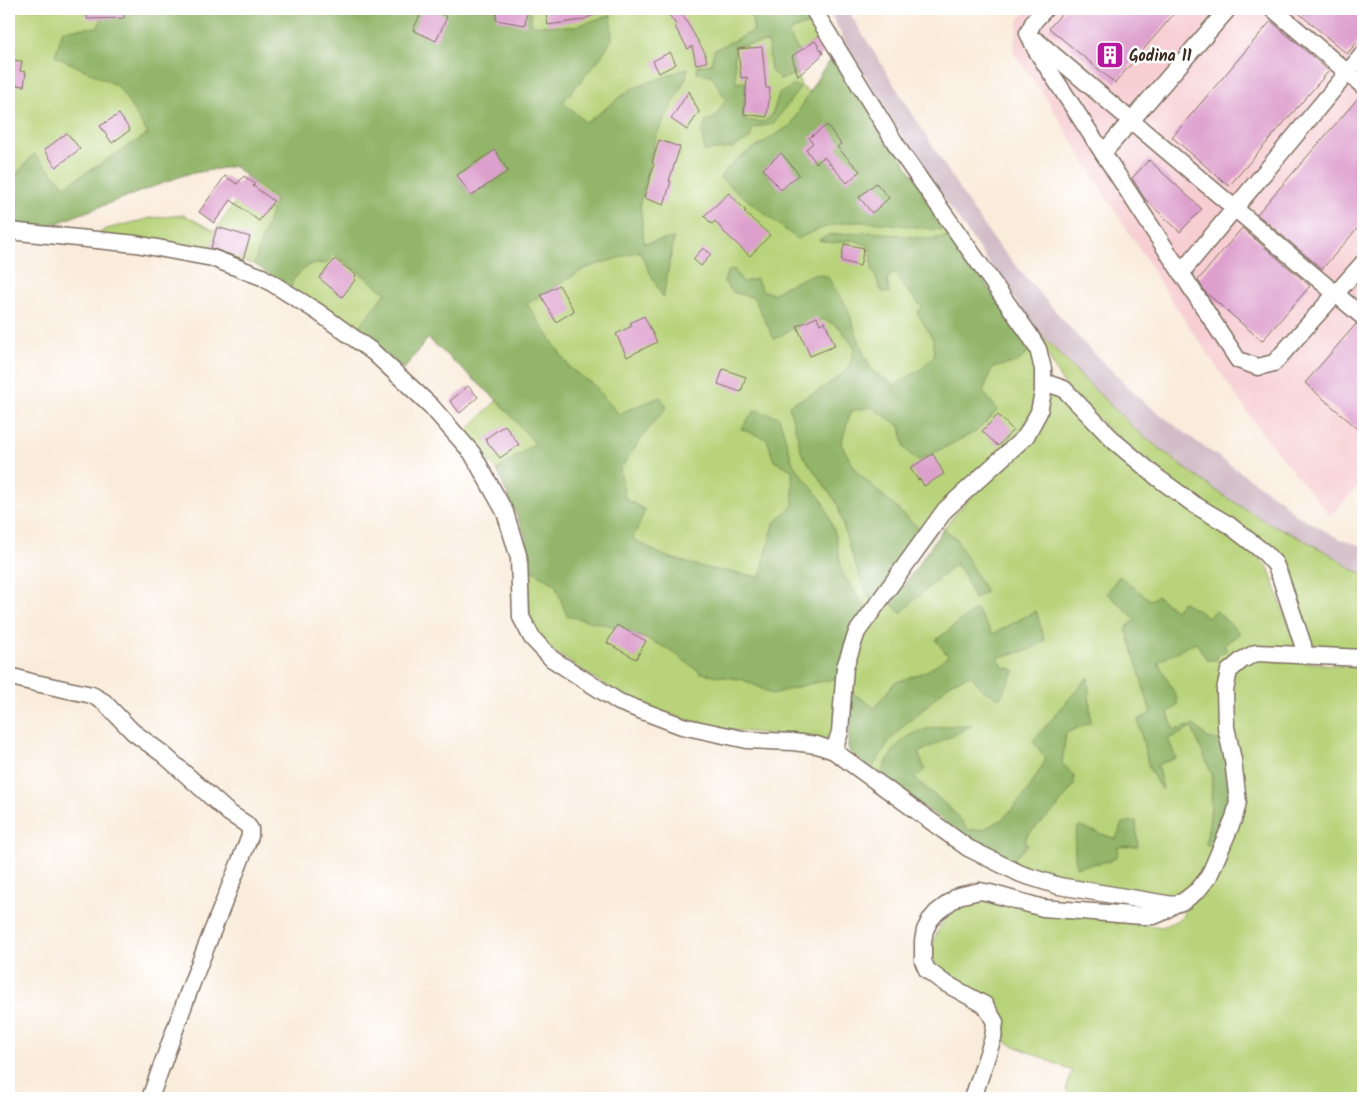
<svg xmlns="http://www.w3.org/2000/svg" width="1372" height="1107" font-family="Kalam,sans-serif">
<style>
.built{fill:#f7cfd3}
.industrial{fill:#d2bdc7}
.green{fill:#b8d379;stroke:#7a7e4c}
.forest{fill:#92b569;stroke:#667044}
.building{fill:#dd9fcd}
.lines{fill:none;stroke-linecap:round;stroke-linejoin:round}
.minor-casing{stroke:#7e6e60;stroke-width:19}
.minor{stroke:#fff;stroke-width:16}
.labels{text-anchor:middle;stroke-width:5;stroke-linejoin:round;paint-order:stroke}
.poi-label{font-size:16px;font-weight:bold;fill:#3b2a1e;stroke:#fff;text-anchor:start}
</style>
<rect width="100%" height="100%" fill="#fff"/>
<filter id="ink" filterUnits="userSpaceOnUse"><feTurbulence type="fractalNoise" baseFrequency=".02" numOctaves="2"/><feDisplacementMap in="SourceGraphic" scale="10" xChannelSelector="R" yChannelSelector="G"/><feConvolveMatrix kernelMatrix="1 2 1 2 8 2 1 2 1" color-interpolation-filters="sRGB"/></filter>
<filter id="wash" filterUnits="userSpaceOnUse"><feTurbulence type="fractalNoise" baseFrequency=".0096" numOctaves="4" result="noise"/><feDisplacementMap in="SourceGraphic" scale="20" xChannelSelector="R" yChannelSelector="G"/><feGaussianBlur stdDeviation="1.12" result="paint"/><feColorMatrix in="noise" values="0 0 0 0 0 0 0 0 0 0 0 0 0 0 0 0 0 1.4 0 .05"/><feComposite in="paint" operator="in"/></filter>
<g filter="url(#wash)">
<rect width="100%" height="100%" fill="#f9ecdb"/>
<polygon class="built" points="1028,9 1363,9 1363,481 1330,516 1263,435 1163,288 1152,268 1109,202 1050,104 1013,52 1019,19"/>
<polygon class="industrial" points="828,9 847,9 970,206 997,244 1079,338 1140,399 1197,442 1283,502 1295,514 1340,539 1363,546 1363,574 1350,568 1332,555 1286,531 1268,523 1224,496 1182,466 1136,430 1093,388 1045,339 1009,292 915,157 850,51"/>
<g class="green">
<polygon points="9,9 817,9 823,35 792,57 801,86 809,92 824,68 834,57 1030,350 1036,364 1037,382 1032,414 1022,431 1002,452 853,633 834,733 827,738 818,739 712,728 633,703 559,655 543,642 534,629 529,613 528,552 525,535 497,470 463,434 497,400 428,338 404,369 345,322 254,264 194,250 93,237 106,229 151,218 184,215 215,231 250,179 234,166 187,174 9,223"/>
<polygon points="1033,324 1045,339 1093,388 1136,430 1182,466 1224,496 1268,523 1286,531 1332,555 1350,568 1363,574 1363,652 1317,647 1308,642 1287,565 1284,561 1235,523 1191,498 1115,436 1063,383 1056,371"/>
<path d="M1050 395 1064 396 1226 526 1268 567 1296 646 1293 648V661L1363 668V1098H1072L1066 1090 1072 1071 1006 1042C1008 1003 987 998 958 982 949 977 942 973 937 965 924 947 944 912 962 904 970 899 979 899 988 898L1113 921 1162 927 1176 921 1185 914 1176 899 1041 880 886 781 848 748 851 692 857 657 863 637 878 616 905 584 943 529 976 490Z"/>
</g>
<g class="forest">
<polygon points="106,9 530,9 532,25 573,27 611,15 612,39 600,58 563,102 586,123 631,89 688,68 686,78 656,136 640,203 644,243 674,238 663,298 639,251 584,269 527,304 570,368 595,386 618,414 660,397 667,407 649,428 620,469 625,498 645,510 633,539 664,556 705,568 760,577 774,523 793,505 792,470 774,461 767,439 741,429 755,410 779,417 793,464 824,503 836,536 842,573 868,612 840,678 813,683 772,694 744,680 701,673 670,650 654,642 612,626 567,616 555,584 528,568 528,552 525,535 497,470 535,443 497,400 428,338 404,369 356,330 386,293 335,254 326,263 308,265 293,280 291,288 254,264 275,200 234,166 187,174 46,227 9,223 9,183 34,154 65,186 148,134 118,86 55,56 63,30 98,27"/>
<polygon points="746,9 817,9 817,22 794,29 788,33 799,52 792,57 797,73 781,80 771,71 768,42 734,46 736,83 746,82 743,120 764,122 772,115 779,94 794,85 800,88 773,124 753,128 750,139 732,148 704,151 702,133 706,121 716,117 726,99 711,75 697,73 698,66 711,64 714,50 754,31 751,14"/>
<path d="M834 57 948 227 941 230C910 227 866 218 837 224 823 227 810 233 797 239L720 178 725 171 737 159 791 125 809 93 824 68Z"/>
<polygon points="872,232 929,239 950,236 953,234 1030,350 1018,362 992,368 983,392 998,410 977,431 918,461 905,449 900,426 871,407 851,411 841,444 857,472 925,534 873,604 861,580 848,543 837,503 802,454 789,405 820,390 848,370 855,348 839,327 823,319 792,329 774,339 754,298 733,292 724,282 727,272 734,269 743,282 756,279 762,290 773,294 784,287 813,274 827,276 847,307 862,349 872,371 895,385 920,370 934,356 933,339 917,312 923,308 905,288 895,272 887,279 889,293 882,292 872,269 871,247 854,240 832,243 819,240 828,235"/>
<polygon points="943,529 955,537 986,592 974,599 964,574 956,564 922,593 901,613 889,602 905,584"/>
<polygon points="1119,576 1150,600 1157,596 1175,610 1183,602 1208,617 1215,610 1240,633 1224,645 1227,650 1218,655 1217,660 1207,660 1196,642 1158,662 1177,698 1177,706 1168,713 1174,730 1194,725 1208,738 1225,742 1232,804 1211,847 1206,844 1211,807 1212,775 1192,728 1168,739 1176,758 1157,765 1163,788 1161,790 1149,768 1138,720 1151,713 1126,628 1136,619 1107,593"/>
<polygon points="976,609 993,634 1036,611 1045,641 1029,650 998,657 1003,667 1015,670 1000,698 983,690 971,675 952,682 920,712 903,726 888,743 871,770 852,756 848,748 851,692 875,708 894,683 929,670 948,656 936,640"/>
<path d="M1088 677 1091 722 1066 733 1062 763 1074 776V785L1056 809 1027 835 1025 843 1028 845 1007 865 879 776C885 766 890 754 898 745 916 726 948 725 973 725L918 753 925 769 915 779C930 792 959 812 967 830L984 829 1003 819 1027 792 1046 759 1033 741Z"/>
<path d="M1136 821 1138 846 1118 847 1117 857 1110 861 1076 867C1075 854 1073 837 1079 826L1116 839 1122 823Z"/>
</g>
<g id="blocks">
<g class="building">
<polygon points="87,9 124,9 124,18 87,19"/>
<polygon points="423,9 430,9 447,17 436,41 413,30"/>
<polygon points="497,9 527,9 525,25 496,20"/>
<polygon points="545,9 608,9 582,20 548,25"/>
<polygon points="665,9 679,9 705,53 707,62 696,64 692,46 688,49 675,27 677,26"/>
<polygon points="1066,9 1178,9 1115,83 1049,28"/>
<polygon points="1294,9 1363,9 1363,35 1347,54"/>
<polygon points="1271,21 1329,71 1229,186 1172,137"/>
<polygon points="815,41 823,53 819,58 798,76 792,56"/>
<polygon points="762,47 766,88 770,88 767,117 744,114 747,77 741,78 738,49"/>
<polygon points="670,52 676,64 659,73 653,61"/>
<polygon points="9,60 22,61 20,71 26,72 24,86 9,84"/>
<polygon points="689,91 699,112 687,130 671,119"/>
<polygon points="1360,96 1363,96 1363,222 1322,269 1257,214"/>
<polygon points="119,114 130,130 112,143 100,126"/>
<polygon points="827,125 841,144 837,147 860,171 847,183 824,157 816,163 806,149 813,143 809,138"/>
<polygon points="67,133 80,149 56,167 44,150"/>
<polygon points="659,140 680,147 669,181 671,181 664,205 644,198 654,164 652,163"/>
<polygon points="495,150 508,171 471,196 457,175"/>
<polygon points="781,153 799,174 781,190 763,169"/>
<polygon points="1149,160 1202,209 1180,232 1145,199 1132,178"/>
<polygon points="225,176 237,184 244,176 255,184 253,186 274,201 259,221 231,200 214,223 199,212"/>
<polygon points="876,183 889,198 872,213 859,197"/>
<polygon points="729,193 746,211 744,212 770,235 750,256 725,233 715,221 712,224 704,216"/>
<polygon points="217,227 250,237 243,259 211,248"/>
<polygon points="1242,228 1310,286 1262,341 1205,292 1198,280"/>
<polygon points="844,244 864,248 860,266 841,261"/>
<polygon points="703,248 711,254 701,266 693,259"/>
<polygon points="335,259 356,275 354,279 355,280 342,297 319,278"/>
<polygon points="559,285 574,311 556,322 541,295"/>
<polygon points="644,316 657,342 627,357 616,334 632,326 630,323"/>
<polygon points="817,317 820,324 825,322 835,346 810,356 797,326"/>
<polygon points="1356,324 1363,328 1363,433 1305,383"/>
<polygon points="723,369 746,377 741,392 718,384"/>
<polygon points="468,386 478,397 460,413 450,401"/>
<polygon points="998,415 1013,430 998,446 982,431"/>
<polygon points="505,425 519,445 500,458 485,439"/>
<polygon points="933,454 944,474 924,486 920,479 918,480 910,468"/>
<polygon points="617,625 646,641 636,659 607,643"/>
</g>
</g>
</g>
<g filter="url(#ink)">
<use href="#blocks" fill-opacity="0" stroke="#7e6e60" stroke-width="1"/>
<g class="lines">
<defs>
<g id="minor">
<polyline points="813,9 902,154 1029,334 1038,349 1043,369 1043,392 1039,412 1026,436 945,510 857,632 845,667 840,732 834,751"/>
<polyline points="1045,9 1034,21 1028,33 1036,50 1238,360 1258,367 1274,363 1363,263"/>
<polyline points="1273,9 1363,86"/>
<polyline points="1037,41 1363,317"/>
<polyline points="1103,153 1228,9"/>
<polyline points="9,231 136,244 212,258 262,277 318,312 373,352 431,406 472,453 505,512 519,558 521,617 532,638 552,659 619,702 682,726 747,740 793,742 817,745 834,751 968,848 1021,874 1059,886 1173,905"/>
<polyline points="1181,273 1363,54"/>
<polyline points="1044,382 1064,389 1114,441 1158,478 1195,505 1229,525 1265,553 1275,564 1280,576 1303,645 1304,655"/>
<polyline points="9,676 31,682 92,695 104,702 133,732 163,754 229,813 246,824 250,829 250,836 193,980 150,1098"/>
<polyline points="973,1098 993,1038 995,1022 985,1005 943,982 927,970 923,961 923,941 925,930 930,920 937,912 958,896 980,891 990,893 1043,908 1143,916 1154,916 1163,912 1173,905 1184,901 1198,890 1209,876 1234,818 1238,802 1233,760 1226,727 1225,690 1229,671 1242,660 1256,653 1363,658"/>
</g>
</defs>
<use href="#minor" class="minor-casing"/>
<use href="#minor" class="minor"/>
</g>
</g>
<defs>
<symbol id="building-square" viewBox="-11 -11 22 22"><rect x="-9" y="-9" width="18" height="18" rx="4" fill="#b5179e" stroke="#fff"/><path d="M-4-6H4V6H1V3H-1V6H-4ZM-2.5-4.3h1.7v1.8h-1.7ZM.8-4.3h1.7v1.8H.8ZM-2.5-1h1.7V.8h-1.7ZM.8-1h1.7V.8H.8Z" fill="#fff"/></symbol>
</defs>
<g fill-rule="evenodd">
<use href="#building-square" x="1094" y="39" width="32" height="32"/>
</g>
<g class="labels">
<g class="poi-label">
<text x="1129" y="61">Godina 11</text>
</g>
</g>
<rect width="1372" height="1107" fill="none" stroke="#fff" stroke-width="30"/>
</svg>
